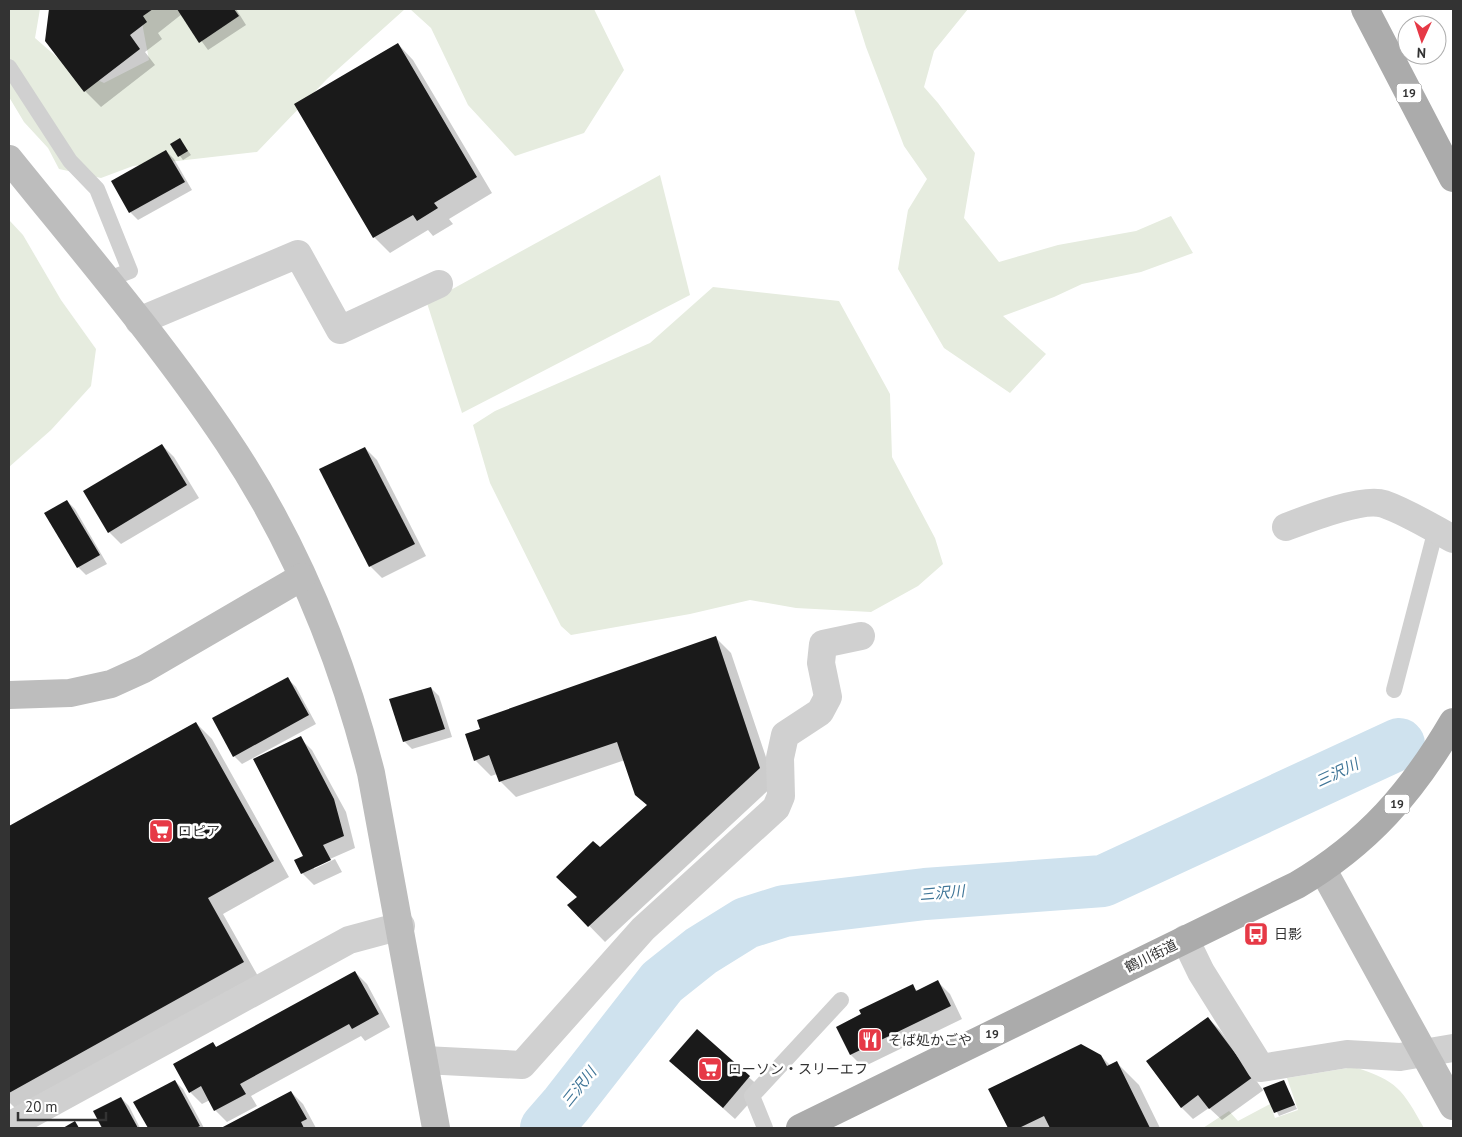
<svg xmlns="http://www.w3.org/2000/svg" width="1462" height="1137" font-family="'PT Sans','Noto Sans JP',sans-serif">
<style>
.green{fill:#e6ecdf}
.shadow{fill:#0003}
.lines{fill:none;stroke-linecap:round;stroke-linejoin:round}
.river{stroke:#cfe2ee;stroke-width:52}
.building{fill:#1a1a1a}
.lane{stroke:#d0d0d0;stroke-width:16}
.street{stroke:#d0d0d0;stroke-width:28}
.secondary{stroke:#bdbdbd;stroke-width:28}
.primary{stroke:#ababab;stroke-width:28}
.labels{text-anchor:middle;stroke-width:5;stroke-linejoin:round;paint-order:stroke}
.shield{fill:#fff;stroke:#707070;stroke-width:1}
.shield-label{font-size:12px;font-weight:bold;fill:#333}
.poi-label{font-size:14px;fill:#333;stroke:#fff;text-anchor:start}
.street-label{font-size:14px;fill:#333;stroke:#fff}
.water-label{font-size:15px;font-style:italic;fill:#3f7597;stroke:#fff}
</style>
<rect width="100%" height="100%" fill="#fff"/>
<g class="green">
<polygon points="9,9 40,9 35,38 66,65 104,83 149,60 143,28 144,9 405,9 327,79 257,152 133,166 101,178 59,169 48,148 24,122 9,97"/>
<polygon points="410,9 594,9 624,70 584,133 515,156 468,105 431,28"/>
<polygon points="854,9 968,9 934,51 924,87 938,103 975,153 964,218 999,262 1058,245 1136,231 1171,216 1193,253 1141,272 1082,284 1054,297 1003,316 1046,354 1010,393 944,348 898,269 908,210 927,179 904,146 866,47"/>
<polygon points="660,175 690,295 462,413 427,303"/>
<polygon points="9,220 23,235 61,300 96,349 91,386 51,430 9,467"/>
<polygon points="713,287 839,301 890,394 892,457 935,538 943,564 918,586 871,612 796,608 750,600 690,614 571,635 561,626 490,483 473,425 495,411 650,343"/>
<path d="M1354 1067C1398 1081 1402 1089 1424 1128H1203L1229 1111 1238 1121 1270 1104 1275 1118 1298 1110 1287 1078Z"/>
</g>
<g class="shadow">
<polygon points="50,9 236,9 246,25 208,50 182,14 158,33 162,39 145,52 155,65 101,107 85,91 46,41"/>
<polygon points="398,44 413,60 492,193 449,219 453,224 433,236 428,230 390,253 374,237"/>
<polygon points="183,144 191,155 183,160 172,145"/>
<polygon points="166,151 174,159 192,190 138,220 130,212 113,182"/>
<polygon points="162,445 174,457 199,498 121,544 109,532"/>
<polygon points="365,448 377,460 426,556 382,578 370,566"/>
<polygon points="67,501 75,509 107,564 86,575 78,567"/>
<polygon points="715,637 731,653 775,784 605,942 569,905 578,897 600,848 648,806 625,760 516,797 500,781 497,774 491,776 475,760"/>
<polygon points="288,679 296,687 316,724 242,764 234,756"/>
<polygon points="431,688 439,696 452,737 412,749 404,741"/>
<polygon points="196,723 212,739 289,877 223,914 259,978 19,1112 9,1102 9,827"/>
<polygon points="300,738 312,750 346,812 355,848 314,866 314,869 335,859 342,872 314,885 302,873 305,856"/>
<polygon points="355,972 367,984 390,1027 365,1041 361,1036 251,1096 257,1106 227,1122 215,1110 210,1100 202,1104 190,1092 213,1043 217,1048"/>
<polygon points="938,982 950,994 962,1019 863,1067 851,1055 837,1027 912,986 918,991"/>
<polygon points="1208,1018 1220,1030 1263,1090 1283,1081 1297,1109 1279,1116 1265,1089 1222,1120 1209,1108 1193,1119 1181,1107"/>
<polygon points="697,1031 762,1089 735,1119 670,1061"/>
<polygon points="1101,1056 1111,1066 1117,1063 1139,1085 1160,1128 1009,1128 990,1089"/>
<polygon points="175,1081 183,1089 204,1128 149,1128 135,1103"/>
<polygon points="291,1092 303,1104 316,1128 224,1128"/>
<polygon points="121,1098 129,1106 140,1128 103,1128 95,1112"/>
</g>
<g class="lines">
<polyline class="river" points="546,1128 566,1105 662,982 701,951 746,923 784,911 925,894 1103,881 1399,744"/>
</g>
<g class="building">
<polygon points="49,9 153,9 143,16 147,22 130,35 140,49 84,92 45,41"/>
<polygon points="177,9 234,9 239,16 199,43"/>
<polygon points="398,43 477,177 434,203 438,208 417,221 413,215 373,238 294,104"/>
<polygon points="180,138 188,151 178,157 170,144"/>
<polygon points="166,150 185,182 129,213 111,181"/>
<polygon points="162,444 187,485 108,533 83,491"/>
<polygon points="365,447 415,544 369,567 319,469"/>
<polygon points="67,500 100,555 77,568 44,513"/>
<polygon points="716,636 760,768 588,927 567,905 577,897 556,877 593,841 600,847 647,805 635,795 617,742 499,782 489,755 474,761 465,734 480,729 477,720"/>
<polygon points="288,677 309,715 233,757 212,718"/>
<polygon points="431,687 445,729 403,742 389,699"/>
<polygon points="196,722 274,861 208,898 244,962 9,1093 9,826"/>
<polygon points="301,736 334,799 344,836 323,845 331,860 301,874 294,860 303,856 253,759"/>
<polygon points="355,971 379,1014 352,1029 349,1024 240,1084 246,1094 214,1111 201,1086 189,1093 173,1064 213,1042 216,1047"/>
<polygon points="938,980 951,1006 850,1055 836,1027 861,1014 859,1010 913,984 916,991"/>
<polygon points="1208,1017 1253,1077 1209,1109 1198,1095 1181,1108 1146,1061"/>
<polygon points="697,1029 750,1076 723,1108 669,1061"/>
<polygon points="1081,1044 1101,1055 1107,1066 1117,1061 1150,1128 1050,1128 1044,1116 1019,1128 1008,1128 988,1089"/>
<polygon points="175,1080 200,1126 196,1128 148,1128 133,1102"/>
<polygon points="1284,1080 1295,1105 1274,1113 1263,1088"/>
<polygon points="291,1091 307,1119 301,1122 304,1128 221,1128"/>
<polygon points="121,1097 138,1128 102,1128 93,1111"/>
<polygon points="75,1121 79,1128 63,1128"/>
</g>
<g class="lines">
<g class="lane">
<polyline points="9,67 70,161 97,189 130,271 106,280"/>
<polyline points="1394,690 1436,529"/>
<polyline points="765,1128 752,1096 841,1000"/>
</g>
<g class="street">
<polyline points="139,321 298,254 340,330 439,284"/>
<path d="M1286 527C1307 519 1363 497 1384 504 1407 512 1431 527 1453 539"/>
<polyline points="1185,939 1201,972 1261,1068 1347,1054 1400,1057 1453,1048"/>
<polyline points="424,1060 522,1065 643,929 776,808 781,796 780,758 785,735 820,712 828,697 821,663 823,644 861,636"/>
<polyline points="9,1126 349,940 401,926"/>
</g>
<g class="secondary">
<path d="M9 159C84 252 162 343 228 442 295 542 342 658 371 773L436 1128"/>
<polyline points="9,695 70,693 111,684 144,669 302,577"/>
<polyline points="1323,870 1453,1106"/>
</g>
<g class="primary">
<polyline points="1365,9 1453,178"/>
<path d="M800 1128 1297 885C1368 843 1412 792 1453 722"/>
</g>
</g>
<defs>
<symbol id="supermarket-square" viewBox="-11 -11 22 22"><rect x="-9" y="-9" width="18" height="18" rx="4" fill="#e63946" stroke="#fff"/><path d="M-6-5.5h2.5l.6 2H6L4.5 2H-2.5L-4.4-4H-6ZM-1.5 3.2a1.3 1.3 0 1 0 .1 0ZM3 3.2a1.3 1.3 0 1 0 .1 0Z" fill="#fff"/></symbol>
<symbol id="bus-square" viewBox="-11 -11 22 22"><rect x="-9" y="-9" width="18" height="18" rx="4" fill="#e63946" stroke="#fff"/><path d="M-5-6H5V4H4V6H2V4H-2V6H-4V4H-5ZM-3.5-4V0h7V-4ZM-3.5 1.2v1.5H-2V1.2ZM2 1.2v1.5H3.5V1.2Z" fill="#fff"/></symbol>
<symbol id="restaurant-square" viewBox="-11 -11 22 22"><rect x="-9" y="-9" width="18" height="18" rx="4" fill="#e63946" stroke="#fff"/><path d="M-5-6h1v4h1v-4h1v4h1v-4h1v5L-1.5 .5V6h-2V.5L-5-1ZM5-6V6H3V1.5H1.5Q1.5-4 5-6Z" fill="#fff"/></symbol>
</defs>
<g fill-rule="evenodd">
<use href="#supermarket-square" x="147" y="817" width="28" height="28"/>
<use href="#bus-square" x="1242" y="920" width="28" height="28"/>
<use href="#restaurant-square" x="856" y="1026" width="28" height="28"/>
<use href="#supermarket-square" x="696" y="1055" width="28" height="28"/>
</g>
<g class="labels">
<g class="shield">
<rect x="1396.5" y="83.5" width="25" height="19" rx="4"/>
<rect x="1384.5" y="794.5" width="25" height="19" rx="4"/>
<rect x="979.5" y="1024.5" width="25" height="19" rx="4"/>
</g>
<g class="shield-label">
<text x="1409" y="97">19</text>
<text x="1397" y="808">19</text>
<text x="992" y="1038">19</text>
</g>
<g class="poi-label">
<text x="178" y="836">ロピア</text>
<text x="1274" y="939">日影</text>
<text x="888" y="1045">そば処かごや</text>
<text x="728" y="1074">ローソン・スリーエフ</text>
</g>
<g class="street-label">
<text transform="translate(1151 956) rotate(-26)" y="5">鶴川街道</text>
</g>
<g class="water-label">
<text transform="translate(1337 773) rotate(-25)" y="5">三沢川</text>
<text transform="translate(942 893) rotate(-5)" y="5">三沢川</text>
<text transform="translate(579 1087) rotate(-51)" y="5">三沢川</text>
</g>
</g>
<rect width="1462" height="1137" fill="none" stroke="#333333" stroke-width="20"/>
<g transform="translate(1422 40) rotate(183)"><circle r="24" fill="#ffffff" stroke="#adadad"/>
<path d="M0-4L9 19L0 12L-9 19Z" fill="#e63946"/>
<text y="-8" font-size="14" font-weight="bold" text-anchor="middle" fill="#333333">N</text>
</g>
<path d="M18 1112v8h88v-8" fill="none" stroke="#333333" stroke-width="2.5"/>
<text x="25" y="1112" font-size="15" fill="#333333" stroke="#ffffff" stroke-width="4" paint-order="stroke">20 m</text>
</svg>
